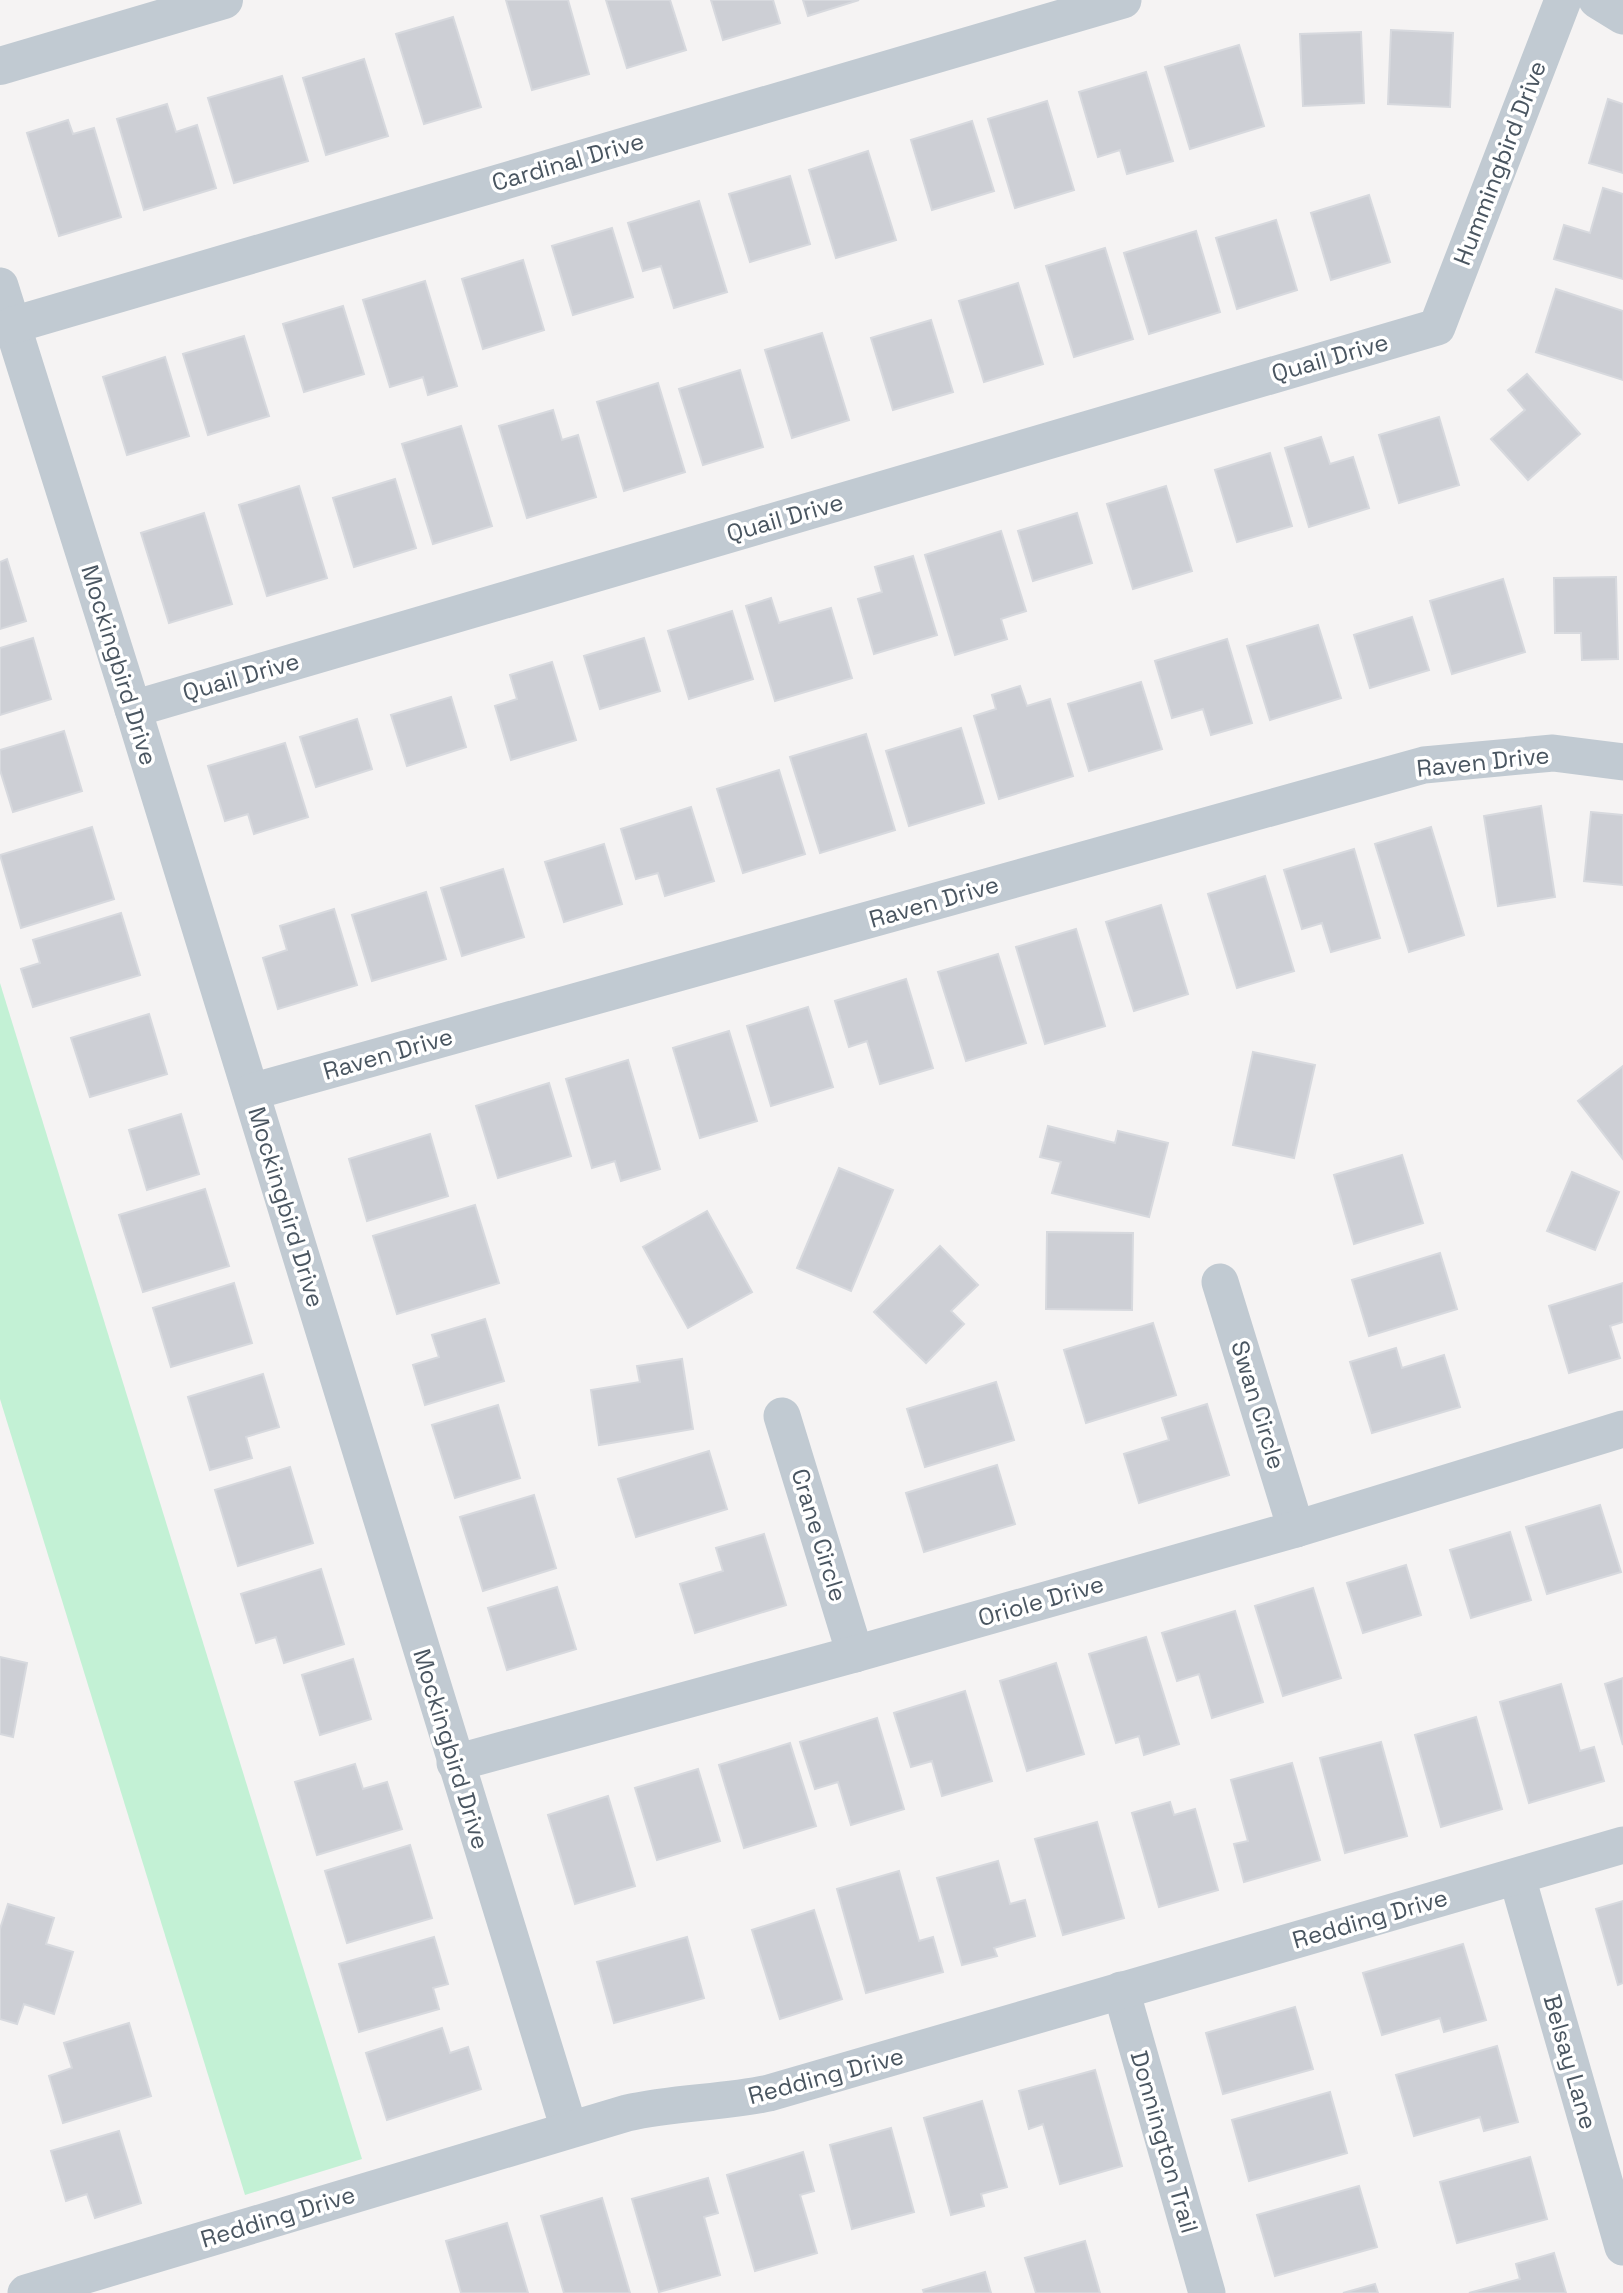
<svg xmlns="http://www.w3.org/2000/svg" width="1623" height="2293" font-family="'Space Grotesk',sans-serif">
<style>
.green{fill:#c3f1d5}
.building{fill:#cdcfd5;stroke:#d7d9de;stroke-width:2}
.lines{fill:none;stroke-linecap:round;stroke-linejoin:round}
.minor{stroke:#c1cad2;stroke-width:37}
.tertiary{stroke:#c1cad2;stroke-width:38}
.labels{text-anchor:middle;stroke-width:7;stroke-linejoin:round;paint-order:stroke}
.street-label{font-size:24px;fill:#4a5661;stroke:#fff}
</style>
<rect width="100%" height="100%" fill="#f5f3f3"/>
<polygon class="green" points="0,983 362,2159 245,2195 0,1399"/>
<g class="building">
<polygon points="506,0 568,0 589,74 532,90"/>
<polygon points="606,0 670,0 686,50 627,68"/>
<polygon points="711,0 773,0 780,23 723,40"/>
<polygon points="803,0 859,0 808,16"/>
<polygon points="453,17 481,107 424,124 396,34"/>
<polygon points="1391,30 1453,33 1450,107 1388,104"/>
<polygon points="1361,32 1364,103 1303,106 1300,34"/>
<polygon points="1239,45 1264,126 1190,149 1165,67"/>
<polygon points="364,59 388,136 326,155 303,78"/>
<polygon points="1146,72 1173,161 1127,174 1120,150 1098,157 1079,92"/>
<polygon points="282,76 308,161 234,183 208,98"/>
<polygon points="1608,99 1623,104 1623,173 1589,163"/>
<polygon points="1047,101 1074,190 1015,208 988,119"/>
<polygon points="167,104 176,132 197,125 216,188 144,210 117,119"/>
<polygon points="68,120 73,134 94,128 121,217 59,236 27,133"/>
<polygon points="972,121 994,191 932,210 911,140"/>
<polygon points="868,151 896,240 836,258 809,170"/>
<polygon points="790,176 810,244 750,262 729,194"/>
<polygon points="1603,188 1623,194 1623,279 1554,259 1564,225 1590,233"/>
<polygon points="1369,195 1390,262 1331,280 1311,213"/>
<polygon points="699,201 727,292 674,308 661,266 643,271 628,223"/>
<polygon points="1276,220 1297,290 1237,309 1216,238"/>
<polygon points="612,228 633,297 573,315 552,246"/>
<polygon points="1196,231 1220,312 1149,334 1124,253"/>
<polygon points="1105,248 1133,339 1074,357 1046,266"/>
<polygon points="523,260 544,330 483,349 462,279"/>
<polygon points="425,281 457,386 428,395 423,377 390,387 363,300"/>
<polygon points="1018,283 1043,364 984,382 959,301"/>
<polygon points="1556,289 1623,311 1623,380 1536,352"/>
<polygon points="343,306 364,374 304,392 283,324"/>
<polygon points="931,320 953,392 893,410 871,338"/>
<polygon points="822,333 849,420 792,438 765,350"/>
<polygon points="244,336 269,416 208,435 183,354"/>
<polygon points="165,357 189,436 127,455 103,377"/>
<polygon points="740,370 763,447 703,465 679,389"/>
<polygon points="1527,374 1580,434 1528,480 1491,439 1525,410 1508,390"/>
<polygon points="658,383 685,472 624,491 597,402"/>
<polygon points="553,410 562,440 578,435 596,497 527,518 499,426"/>
<polygon points="1439,417 1459,485 1399,503 1379,435"/>
<polygon points="461,426 492,526 433,544 402,444"/>
<polygon points="1321,437 1330,464 1353,457 1369,508 1309,527 1285,448"/>
<polygon points="1270,453 1292,526 1237,542 1215,470"/>
<polygon points="395,479 416,548 354,567 333,498"/>
<polygon points="299,486 327,578 267,596 239,505"/>
<polygon points="1166,486 1192,571 1133,589 1107,504"/>
<polygon points="204,513 232,604 169,623 141,533"/>
<polygon points="1077,513 1092,563 1033,581 1018,531"/>
<polygon points="1001,531 1026,611 1001,619 1007,639 955,655 925,555"/>
<polygon points="913,556 937,635 874,654 858,599 882,592 875,567"/>
<polygon points="7,559 26,621 0,629 0,562"/>
<polygon points="1616,577 1618,659 1582,660 1581,633 1555,633 1554,578"/>
<polygon points="1503,579 1525,652 1452,674 1430,601"/>
<polygon points="771,598 779,623 831,608 852,678 775,701 746,606"/>
<polygon points="732,611 753,679 689,699 668,631"/>
<polygon points="1412,617 1429,670 1370,688 1354,635"/>
<polygon points="1318,625 1341,698 1270,720 1247,646"/>
<polygon points="33,638 51,699 0,715 0,648"/>
<polygon points="644,638 660,691 600,709 584,656"/>
<polygon points="1227,639 1252,723 1211,735 1203,709 1172,718 1155,661"/>
<polygon points="552,662 576,740 511,760 495,706 517,699 510,675"/>
<polygon points="1141,682 1162,749 1089,771 1068,704"/>
<polygon points="1020,686 1027,706 1050,699 1073,776 999,799 974,716 996,709 992,695"/>
<polygon points="451,697 466,747 407,766 391,715"/>
<polygon points="357,719 372,769 316,787 300,737"/>
<polygon points="961,728 984,803 909,826 886,751"/>
<polygon points="64,731 82,791 13,812 0,770 0,750"/>
<polygon points="866,734 895,830 820,853 790,757"/>
<polygon points="285,743 308,817 254,834 248,814 225,821 208,766"/>
<polygon points="779,770 805,854 743,873 717,789"/>
<polygon points="1541,806 1555,897 1498,906 1484,816"/>
<polygon points="691,807 714,881 665,896 658,873 636,879 621,829"/>
<polygon points="1591,812 1623,815 1623,885 1584,881"/>
<polygon points="92,827 114,899 21,928 0,855"/>
<polygon points="1431,827 1464,935 1409,952 1375,844"/>
<polygon points="604,844 622,904 564,922 545,862"/>
<polygon points="1354,849 1380,938 1331,952 1322,923 1302,929 1284,870"/>
<polygon points="503,869 524,937 462,956 441,888"/>
<polygon points="1265,876 1294,971 1237,988 1208,894"/>
<polygon points="426,892 446,959 372,981 352,915"/>
<polygon points="1161,905 1188,994 1134,1011 1106,922"/>
<polygon points="334,909 357,985 278,1009 263,958 287,950 280,926"/>
<polygon points="121,913 140,975 33,1007 21,969 40,963 33,940"/>
<polygon points="1076,929 1105,1026 1045,1044 1016,947"/>
<polygon points="998,954 1026,1043 966,1061 938,972"/>
<polygon points="906,979 933,1068 880,1084 867,1041 849,1047 835,1001"/>
<polygon points="808,1007 833,1087 771,1106 747,1026"/>
<polygon points="149,1014 167,1074 90,1097 71,1038"/>
<polygon points="729,1031 757,1121 700,1138 673,1048"/>
<polygon points="1253,1052 1315,1065 1294,1158 1233,1145"/>
<polygon points="628,1060 660,1169 621,1181 615,1161 592,1168 566,1079"/>
<polygon points="1623,1066 1623,1159 1578,1101"/>
<polygon points="549,1083 571,1156 498,1178 476,1106"/>
<polygon points="181,1114 199,1174 147,1190 129,1130"/>
<polygon points="1048,1126 1115,1143 1118,1131 1168,1143 1149,1217 1052,1193 1061,1162 1040,1157"/>
<polygon points="430,1134 448,1196 367,1221 349,1159"/>
<polygon points="1402,1155 1423,1223 1354,1244 1334,1175"/>
<polygon points="839,1168 893,1190 851,1291 797,1268"/>
<polygon points="1572,1172 1619,1192 1595,1250 1547,1231"/>
<polygon points="205,1189 229,1266 143,1292 119,1215"/>
<polygon points="475,1205 499,1283 397,1314 373,1236"/>
<polygon points="707,1211 752,1292 688,1328 643,1247"/>
<polygon points="1047,1232 1133,1233 1132,1310 1046,1309"/>
<polygon points="940,1246 978,1285 951,1311 964,1324 926,1363 874,1312"/>
<polygon points="1440,1253 1457,1309 1369,1336 1352,1280"/>
<polygon points="234,1283 252,1343 171,1367 153,1308"/>
<polygon points="1623,1283 1623,1322 1610,1326 1620,1358 1569,1373 1549,1306"/>
<polygon points="485,1319 504,1381 425,1405 413,1365 439,1357 432,1335"/>
<polygon points="1153,1323 1176,1395 1086,1423 1064,1350"/>
<polygon points="1396,1348 1402,1368 1444,1355 1460,1407 1372,1433 1350,1362"/>
<polygon points="682,1359 693,1429 599,1445 591,1390 640,1382 637,1366"/>
<polygon points="263,1374 279,1427 246,1437 252,1458 210,1470 188,1397"/>
<polygon points="996,1382 1014,1440 925,1467 907,1409"/>
<polygon points="1207,1404 1229,1475 1139,1503 1124,1454 1169,1440 1162,1418"/>
<polygon points="498,1405 520,1478 455,1498 432,1425"/>
<polygon points="709,1451 727,1509 636,1537 618,1479"/>
<polygon points="997,1465 1015,1524 924,1552 906,1493"/>
<polygon points="290,1467 313,1543 238,1566 215,1490"/>
<polygon points="534,1495 556,1568 483,1591 460,1517"/>
<polygon points="1600,1505 1621,1572 1547,1594 1526,1527"/>
<polygon points="1510,1532 1531,1600 1471,1618 1450,1550"/>
<polygon points="764,1534 786,1605 695,1633 680,1584 723,1571 716,1548"/>
<polygon points="1406,1565 1421,1615 1363,1633 1347,1583"/>
<polygon points="321,1569 344,1644 284,1663 276,1637 256,1643 241,1594"/>
<polygon points="557,1587 576,1649 507,1670 488,1608"/>
<polygon points="1313,1588 1341,1678 1283,1696 1255,1606"/>
<polygon points="1235,1611 1263,1702 1212,1718 1199,1674 1177,1681 1162,1633"/>
<polygon points="1146,1637 1179,1744 1144,1755 1139,1736 1116,1743 1089,1654"/>
<polygon points="0,1657 27,1663 13,1737 0,1734"/>
<polygon points="353,1659 371,1719 320,1735 302,1675"/>
<polygon points="1056,1663 1084,1754 1027,1771 1000,1681"/>
<polygon points="1623,1678 1623,1745 1605,1684"/>
<polygon points="1561,1684 1580,1751 1594,1747 1604,1781 1529,1803 1500,1702"/>
<polygon points="965,1691 992,1781 942,1796 932,1761 911,1767 894,1713"/>
<polygon points="1476,1717 1502,1809 1441,1827 1415,1735"/>
<polygon points="877,1718 904,1809 851,1825 838,1782 815,1789 800,1742"/>
<polygon points="1381,1742 1407,1836 1345,1853 1320,1758"/>
<polygon points="790,1743 816,1826 744,1848 719,1765"/>
<polygon points="1292,1763 1320,1860 1244,1882 1234,1844 1248,1841 1231,1780"/>
<polygon points="355,1764 363,1789 387,1782 402,1829 317,1855 295,1782"/>
<polygon points="698,1769 720,1841 657,1860 635,1788"/>
<polygon points="608,1796 635,1886 575,1904 548,1815"/>
<polygon points="1170,1802 1174,1815 1195,1809 1218,1890 1159,1907 1132,1813"/>
<polygon points="1097,1822 1124,1918 1063,1935 1035,1839"/>
<polygon points="410,1845 432,1918 347,1943 325,1871"/>
<polygon points="998,1861 1010,1904 1025,1900 1035,1936 994,1948 997,1956 962,1965 937,1878"/>
<polygon points="899,1871 919,1941 933,1937 943,1972 866,1993 837,1889"/>
<polygon points="1623,1901 1623,1983 1618,1985 1596,1909"/>
<polygon points="8,1904 54,1918 46,1944 73,1952 54,2014 24,2004 17,2024 0,2019 0,1929"/>
<polygon points="814,1910 842,1999 780,2019 752,1930"/>
<polygon points="434,1937 448,1984 433,1988 439,2009 359,2032 339,1964"/>
<polygon points="687,1937 704,1998 614,2023 597,1962"/>
<polygon points="1463,1944 1486,2020 1444,2032 1440,2018 1382,2035 1363,1973"/>
<polygon points="1295,2007 1313,2069 1223,2094 1206,2033"/>
<polygon points="129,2023 151,2096 63,2123 49,2076 72,2068 64,2043"/>
<polygon points="442,2028 450,2053 468,2047 481,2089 387,2120 366,2053"/>
<polygon points="1497,2046 1518,2122 1484,2131 1480,2117 1414,2136 1396,2075"/>
<polygon points="1095,2070 1122,2166 1060,2184 1043,2124 1029,2129 1019,2091"/>
<polygon points="1330,2092 1347,2153 1249,2181 1232,2120"/>
<polygon points="982,2101 1007,2187 981,2194 984,2206 951,2215 924,2118"/>
<polygon points="891,2128 914,2212 852,2229 830,2145"/>
<polygon points="119,2131 141,2203 95,2218 87,2194 66,2201 51,2151"/>
<polygon points="803,2152 814,2191 800,2195 817,2253 755,2271 727,2175"/>
<polygon points="1530,2157 1547,2219 1457,2243 1440,2182"/>
<polygon points="708,2178 718,2213 704,2217 720,2275 659,2292 632,2199"/>
<polygon points="1359,2186 1377,2247 1275,2276 1257,2215"/>
<polygon points="602,2198 630,2293 564,2293 541,2216"/>
<polygon points="507,2223 528,2293 461,2293 446,2241"/>
<polygon points="1085,2241 1100,2293 1036,2293 1025,2258"/>
<polygon points="1554,2253 1566,2293 1469,2293 1520,2279 1516,2264"/>
<polygon points="985,2272 991,2293 924,2293 923,2290"/>
<polygon points="1375,2284 1378,2293 1343,2293"/>
</g>
<g class="lines">
<g class="minor">
<polyline points="1597,0 1623,16"/>
<polyline points="0,286 133,709 569,2129"/>
<polyline points="13,325 1123,0"/>
<polyline points="133,709 1437,327 1563,0"/>
<polyline points="251,1092 1424,765 1553,753 1623,762"/>
<polyline points="1220,1282 1296,1529"/>
<polyline points="782,1416 855,1654"/>
<polyline points="455,1763 855,1654 1296,1529 1623,1429"/>
<polyline points="1517,1877 1623,2247"/>
<polyline points="1121,1990 1207,2293"/>
<path d="M26 2293 627 2113C674 2102 722 2103 769 2093L1623 1845"/>
</g>
<polyline class="tertiary" points="0,66 224,0"/>
</g>
<g class="labels">
<g class="street-label">
<text transform="translate(568 162) rotate(-16)" y="8">Cardinal Drive</text>
<text transform="translate(1500 163) rotate(-69)" y="8">Hummingbird Drive</text>
<text transform="translate(1330 358) rotate(-16)" y="8">Quail Drive</text>
<text transform="translate(785 518) rotate(-16)" y="8">Quail Drive</text>
<text transform="translate(119 665) rotate(73)" y="8">Mockingbird Drive</text>
<text transform="translate(241 677) rotate(-16)" y="8">Quail Drive</text>
<text transform="translate(1483 762) rotate(-6)" y="8">Raven Drive</text>
<text transform="translate(934 902) rotate(-16)" y="8">Raven Drive</text>
<text transform="translate(388 1054) rotate(-16)" y="8">Raven Drive</text>
<text transform="translate(286 1207) rotate(73)" y="8">Mockingbird Drive</text>
<text transform="translate(1258 1405) rotate(73)" y="8">Swan Circle</text>
<text transform="translate(819 1535) rotate(73)" y="8">Crane Circle</text>
<text transform="translate(1041 1601) rotate(-16)" y="8">Oriole Drive</text>
<text transform="translate(451 1749) rotate(73)" y="8">Mockingbird Drive</text>
<text transform="translate(1370 1919) rotate(-16)" y="8">Redding Drive</text>
<text transform="translate(1570 2062) rotate(74)" y="8">Belsay Lane</text>
<text transform="translate(826 2076) rotate(-15)" y="8">Redding Drive</text>
<text transform="translate(1164 2142) rotate(74)" y="8">Donnington Trail</text>
<text transform="translate(278 2217) rotate(-17)" y="8">Redding Drive</text>
</g>
</g>
</svg>
